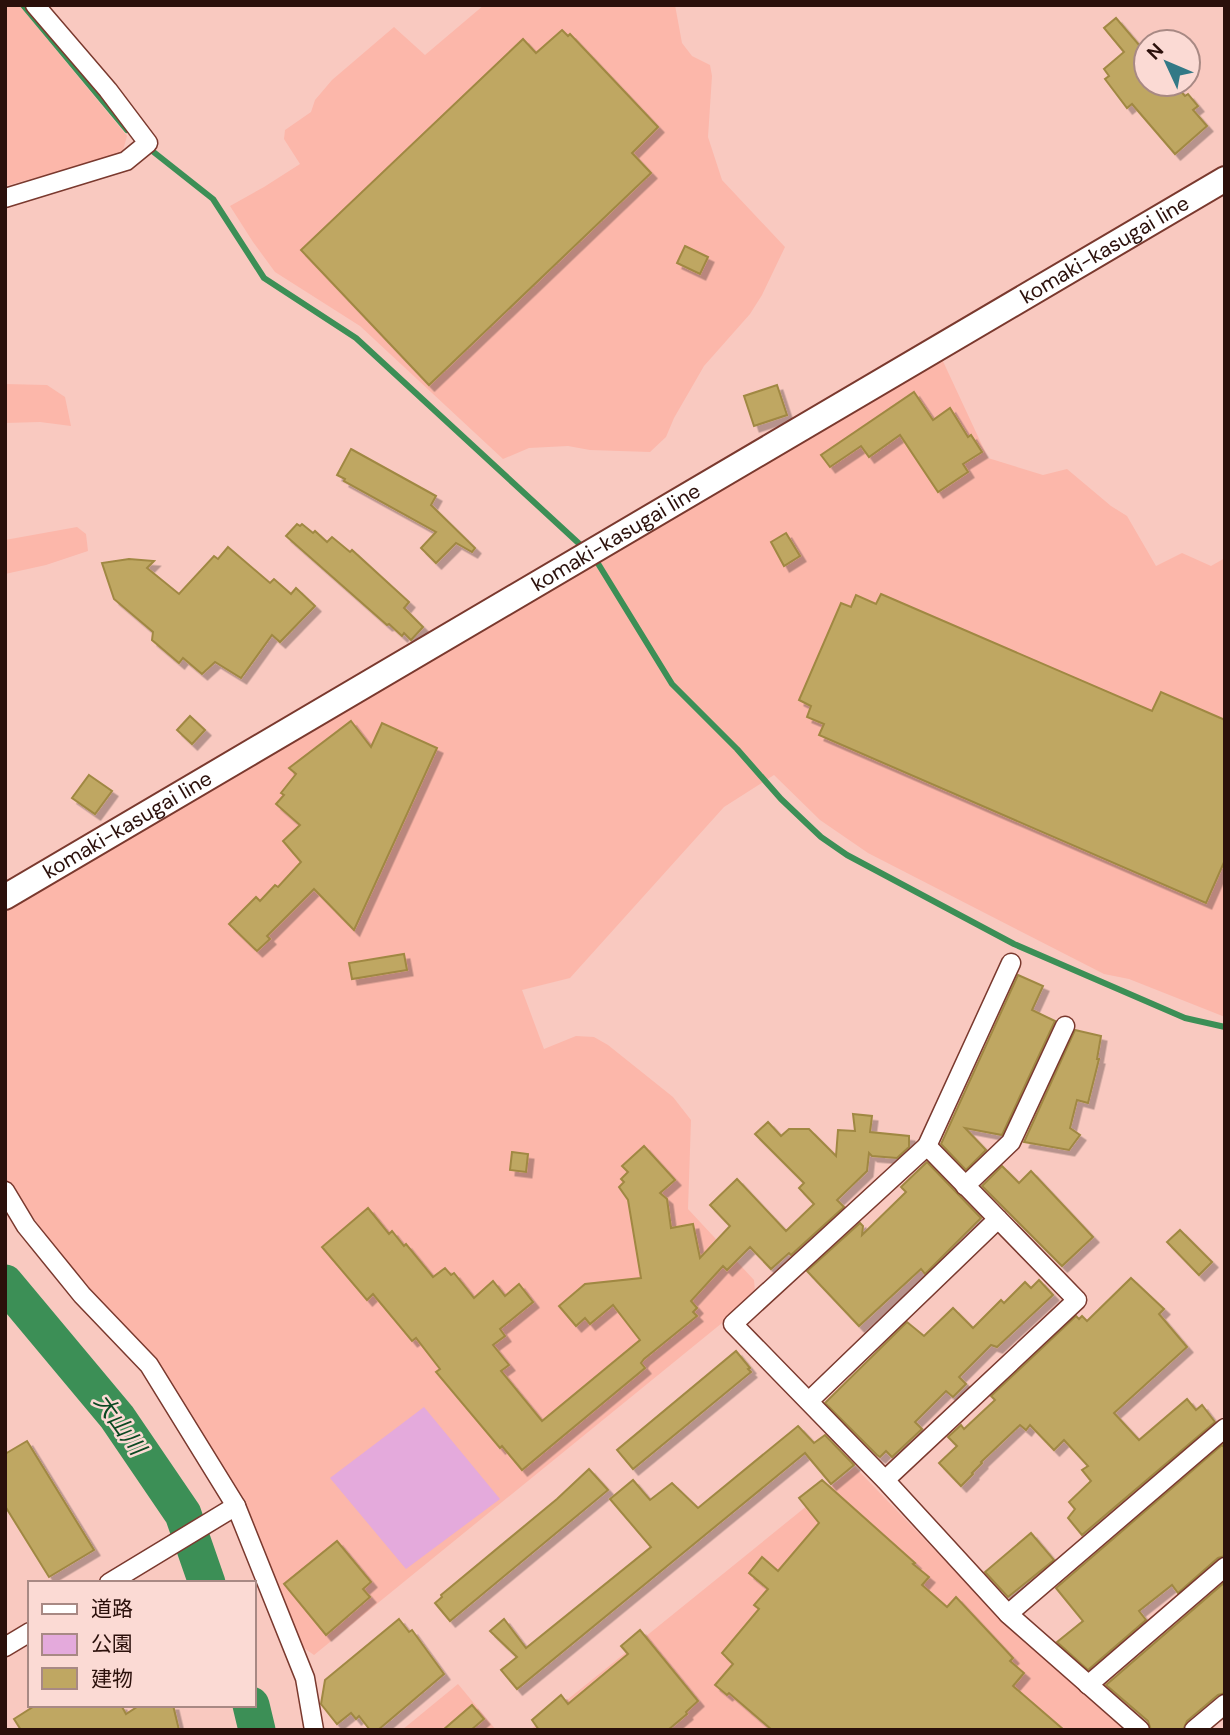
<svg xmlns="http://www.w3.org/2000/svg" width="1230" height="1735" font-family="'DM Sans','Noto Sans JP',sans-serif">
<style>
.built{fill:#fcb7aa}
.green{fill:#e4aadc}
.lines{fill:none;stroke-linecap:round;stroke-linejoin:round}
.stream{stroke:#3c8f56;stroke-width:6}
.river{stroke:#3c8f56;stroke-width:37}
.building{fill:#bfa762;stroke:#a08843;stroke-width:2;filter:url(#shadow)}
.minor-casing{stroke:#7a392e;stroke-width:21}
.secondary-casing{stroke:#7a392e;stroke-width:28}
.minor{stroke:#fff;stroke-width:18}
.secondary{stroke:#fff;stroke-width:24}
.labels{text-anchor:middle;stroke-width:5;stroke-linejoin:round;paint-order:stroke}
.street-label{font-size:21px;fill:#2b100b;stroke:#fbdad4}
.water-label{font-size:23px;font-style:italic;fill:#0a4922;stroke:#fbdad4}
</style>
<defs>
<filter id="shadow"><feDropShadow dx="5.5" dy="5.5" stdDeviation="0" flood-color="#0004"/></filter>
</defs>
<rect width="100%" height="100%" fill="#f9c9c0"/>
<g class="built">
<polygon points="5,5 19,5 127,136 122,154 5,186"/>
<polygon points="484,5 675,5 682,43 692,56 710,65 712,76 708,137 722,180 785,247 762,295 750,314 704,366 674,418 666,437 650,452 590,450 568,446 529,448 503,459 360,326 275,272 253,242 230,206 264,187 300,164 284,139 285,130 311,112 315,100 332,80 394,27 425,55"/>
<polygon points="941,357 988,458 1043,475 1067,469 1111,506 1127,516 1156,566 1182,553 1211,566 1225,558 1225,1017 1129,979 1104,974 868,853 820,820 774,775 724,807 570,978 522,990 544,1049 576,1036 594,1037 608,1045 673,1097 691,1120 688,1209 754,1280 755,1291 722,1323 314,1655 304,1648 232,1482 164,1372 65,1261 5,1179 5,913 44,884 478,633 603,554"/>
<polygon points="5,384 47,385 65,397 71,426 40,422 5,423"/>
<polygon points="77,527 86,534 88,551 46,565 5,574 5,540"/>
<polygon points="855,1467 1001,1619 1125,1730 530,1730"/>
<polygon points="458,1684 496,1730 402,1730"/>
</g>
<polygon class="green" points="424,1407 500,1499 406,1569 330,1478"/>
<g class="lines">
<g class="stream">
<polyline points="23,5 127,130"/>
<polyline points="146,146 213,199 264,278 356,338 586,550"/>
<polyline points="594,557 672,684 737,749 781,799 821,837 847,855 1014,944 1185,1018 1225,1027"/>
</g>
<g class="river">
<polyline points="5,1283 117,1417 183,1514 207,1583"/>
<polyline points="251,1705 257,1730"/>
</g>
</g>
<g class="building">
<polygon points="1116,18 1146,53 1146,84 1174,84 1185,96 1188,94 1198,106 1193,110 1207,126 1175,154 1132,104 1127,108 1105,79 1109,76 1104,69 1124,52 1104,28"/>
<polygon points="562,30 568,36 570,34 658,127 632,153 651,173 429,385 301,250 523,39 536,53"/>
<polygon points="685,246 708,257 700,274 677,263"/>
<polygon points="777,385 787,415 754,426 744,396"/>
<polygon points="914,392 933,420 950,408 968,437 971,435 982,452 963,464 968,472 938,492 900,435 869,457 861,446 830,467 821,455"/>
<polygon points="351,449 436,496 431,505 475,548 472,552 456,543 436,563 421,548 436,532 344,481 345,479 337,475"/>
<polygon points="297,524 300,526 302,524 313,533 315,531 327,542 332,537 350,552 352,550 409,602 404,608 423,627 411,640 404,633 402,636 389,624 387,625 286,536"/>
<polygon points="786,533 800,556 784,566 771,542"/>
<polygon points="228,547 270,583 274,579 291,594 296,588 315,606 280,642 272,635 241,678 215,662 202,674 183,658 179,663 152,640 153,632 114,599 102,563 129,559 154,561 147,568 179,594 214,556 218,559"/>
<polygon points="881,594 1152,711 1161,692 1225,720 1225,860 1206,903 819,735 824,724 807,717 811,706 799,700 841,603 851,607 856,595 876,604"/>
<polygon points="190,716 205,730 192,744 177,730"/>
<polygon points="351,721 371,747 382,723 437,748 354,930 314,889 267,936 270,939 257,951 229,924 256,897 260,901 275,885 278,887 301,862 283,841 300,825 276,804 284,795 281,793 296,774 289,768"/>
<polygon points="89,775 112,791 95,814 72,798"/>
<polygon points="404,954 407,970 352,979 349,963"/>
<polygon points="1018,975 1043,986 1032,1010 1055,1021 1002,1135 965,1128 986,1150 966,1170 941,1144"/>
<polygon points="1075,1030 1101,1036 1097,1059 1099,1059 1088,1103 1077,1100 1070,1128 1080,1135 1069,1150 1024,1142"/>
<polygon points="853,1114 872,1116 870,1132 909,1136 909,1147 897,1158 872,1156 869,1153 867,1171 837,1200 844,1207 791,1255 789,1253 771,1269 750,1247 727,1270 723,1266 691,1301 697,1308 693,1312 697,1316 644,1359 641,1363 645,1368 522,1470 502,1446 500,1448 436,1372 440,1369 416,1338 412,1341 373,1294 367,1300 322,1247 368,1208 389,1234 392,1231 404,1246 406,1244 433,1277 445,1268 451,1275 454,1273 474,1298 493,1281 505,1296 519,1284 533,1302 500,1329 505,1336 493,1345 509,1365 501,1371 542,1421 640,1340 613,1305 590,1324 585,1318 576,1326 559,1306 585,1284 641,1278 628,1200 619,1187 624,1182 621,1179 628,1172 622,1166 644,1146 675,1180 660,1193 667,1199 671,1228 693,1224 700,1258 730,1226 710,1205 737,1179 786,1231 814,1204 799,1188 804,1183 755,1134 768,1122 781,1136 789,1129 809,1129 836,1156 838,1130 855,1131"/>
<polygon points="512,1152 528,1154 526,1172 510,1170"/>
<polygon points="927,1162 981,1218 925,1274 921,1269 859,1326 807,1271 860,1223 863,1226 862,1235 906,1192 901,1187"/>
<polygon points="1002,1166 1019,1183 1031,1171 1093,1237 1062,1266 982,1186"/>
<polygon points="1180,1230 1212,1262 1199,1275 1167,1242"/>
<polygon points="1131,1278 1164,1309 1159,1314 1187,1347 1114,1413 1139,1440 1187,1399 1196,1410 1202,1405 1215,1422 1082,1535 1068,1518 1075,1509 1069,1502 1091,1481 1082,1470 1088,1466 1064,1440 1054,1450 1030,1425 1026,1430 1020,1425 981,1462 982,1463 972,1473 973,1474 961,1486 939,1463 957,1446 948,1437 961,1425 964,1429 995,1400 991,1396 1076,1316 1079,1319 1082,1316 1087,1321"/>
<polygon points="1039,1280 1053,1295 997,1347 991,1345 959,1377 966,1384 953,1397 946,1391 915,1422 922,1429 892,1457 886,1451 880,1457 877,1455 825,1403 907,1322 924,1336 953,1308 973,1328 1001,1300 1004,1303 1025,1282 1031,1288"/>
<polygon points="736,1351 750,1368 748,1369 751,1372 633,1469 617,1450"/>
<polygon points="798,1426 814,1443 825,1435 854,1465 831,1484 805,1453 517,1689 501,1670 517,1657 490,1631 504,1619 526,1648 651,1547 610,1499 633,1480 650,1500 672,1483 698,1508"/>
<polygon points="27,1441 94,1550 49,1577 5,1506 5,1454"/>
<polygon points="1222,1445 1225,1448 1225,1556 1218,1558 1178,1593 1172,1585 1139,1611 1146,1620 1088,1670 1057,1642 1083,1621 1056,1588"/>
<polygon points="589,1469 608,1490 450,1621 435,1603 442,1597 441,1595 557,1499"/>
<polygon points="822,1480 915,1563 913,1564 929,1577 922,1585 947,1607 956,1597 1013,1658 1010,1661 1024,1673 1013,1686 1064,1730 772,1730 729,1693 727,1695 715,1685 733,1664 722,1653 759,1609 754,1605 768,1589 749,1573 762,1557 778,1571 819,1523 799,1498"/>
<polygon points="1031,1533 1054,1560 1008,1597 985,1572"/>
<polygon points="337,1541 371,1582 363,1589 370,1597 326,1635 284,1584"/>
<polygon points="1225,1582 1225,1693 1218,1695 1187,1721 1183,1730 1151,1730 1148,1721 1106,1685"/>
<polygon points="399,1619 409,1632 412,1630 444,1674 378,1730 370,1730 359,1716 356,1719 351,1713 337,1724 321,1704 325,1680"/>
<polygon points="640,1630 698,1701 686,1712 687,1714 668,1730 539,1730 532,1720 561,1695 568,1704 628,1654 621,1646"/>
<polygon points="36,1705 121,1705 126,1714 140,1705 173,1705 179,1730 21,1730 14,1719"/>
<polygon points="472,1705 484,1719 471,1730 443,1730"/>
</g>
<g class="lines">
<defs>
<g id="minor">
<polyline points="5,198 126,161 148,143 108,90 35,5"/>
<polyline points="927,1146 1011,963"/>
<polyline points="965,1186 1011,1142 1065,1026"/>
<polyline points="5,1191 26,1226 82,1295 149,1365 236,1506 305,1678 314,1730"/>
<polyline points="809,1401 998,1219"/>
<polyline points="885,1480 1077,1300 927,1146 733,1324 885,1480 1008,1614 1140,1730"/>
<polyline points="109,1583 236,1506"/>
<polyline points="1008,1614 1225,1428"/>
<polyline points="5,1647 30,1632"/>
<polyline points="1088,1685 1225,1567"/>
<polyline points="1194,1730 1225,1704"/>
</g>
<g id="secondary">
<path id="s1" d="M5 897 1225 179"/>
</g>
</defs>
<use href="#minor" class="minor-casing"/>
<use href="#secondary" class="secondary-casing"/>
<use href="#minor" class="minor"/>
<use href="#secondary" class="secondary"/>
</g>
<g class="labels">
<g class="street-label">
<text dy="7" stroke="none"><textPath href="#s1" startOffset="1276">komaki-kasugai line</textPath></text>
<text dy="7" stroke="none"><textPath href="#s1" startOffset="709">komaki-kasugai line</textPath></text>
<text dy="7" stroke="none"><textPath href="#s1" startOffset="142">komaki-kasugai line</textPath></text>
</g>
<g class="water-label">
<text transform="translate(120 1424) rotate(54)" y="8">大山川</text>
</g>
</g>
<rect width="1230" height="1735" fill="none" stroke="#2b100b" stroke-width="14"/>
<rect x="28" y="1581" width="228" height="126" fill="#fbdad4" stroke="#a88984" stroke-width="2"/>
<rect x="42" y="1604" width="35" height="10" fill="#ffffff" stroke="#a88984" stroke-width="2"/>
<text x="91" y="1616" font-size="21" fill="#2b100b">道路</text>
<rect x="42" y="1634" width="35" height="21" fill="#e4aadc" stroke="#a88984" stroke-width="2"/>
<text x="91" y="1651" font-size="21" fill="#2b100b">公園</text>
<rect x="42" y="1668" width="35" height="21" fill="#bfa762" stroke="#a88984" stroke-width="2"/>
<text x="91" y="1686" font-size="21" fill="#2b100b">建物</text>
<g transform="translate(1167 63) rotate(314)"><circle r="33" fill="#fbdad4" stroke="#a88984" stroke-width="2"/>
<path d="M0-5L12 26L0 18L-12 26Z" fill="#337986"/>
<text y="-10" font-size="19" font-weight="bold" text-anchor="middle" fill="#2b100b">N</text>
</g>
</svg>
